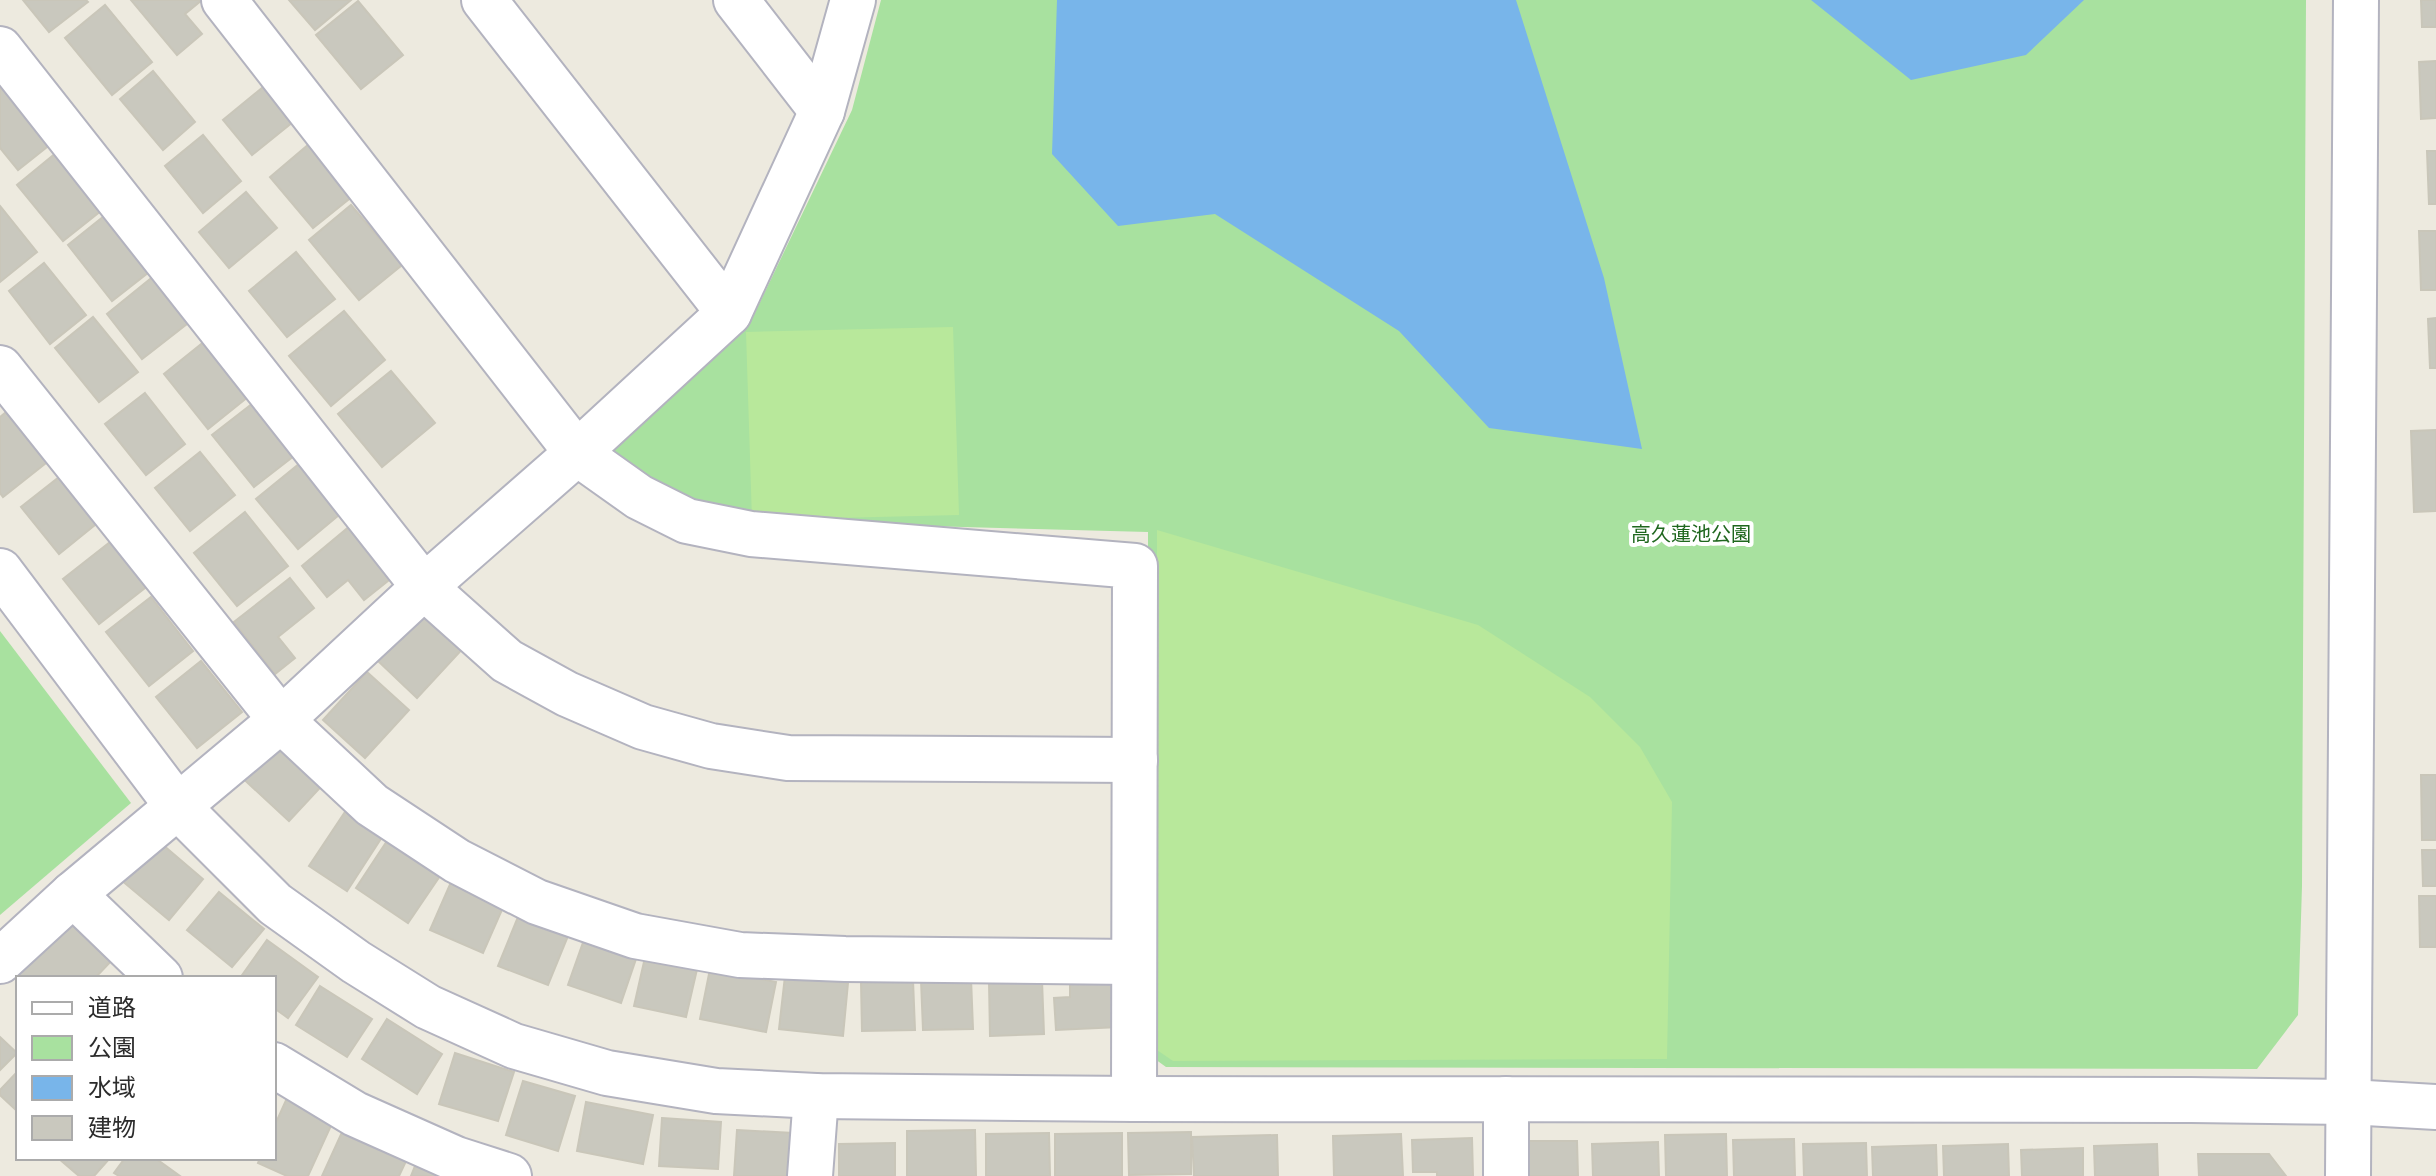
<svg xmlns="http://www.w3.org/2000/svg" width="2436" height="1176" font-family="Inter,'Noto Sans JP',sans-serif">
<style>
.green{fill:#a8e19f}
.pitch{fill:#b8e89b}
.water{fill:#78b5ea}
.building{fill:#c9c8be;stroke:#c9c6b9;stroke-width:2}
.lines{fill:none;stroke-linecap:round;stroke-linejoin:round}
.minor-casing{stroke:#b3b3bf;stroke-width:48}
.tertiary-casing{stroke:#b3b3bf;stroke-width:48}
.minor{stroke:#fff;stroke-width:44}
.tertiary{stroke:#fff;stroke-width:44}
.labels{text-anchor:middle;stroke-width:8;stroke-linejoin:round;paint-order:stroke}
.park-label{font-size:20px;fill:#1f671e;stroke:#fff}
</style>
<rect width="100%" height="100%" fill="#edeadf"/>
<g class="green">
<polygon points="881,0 2306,0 2302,886 2298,1015 2257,1069 1166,1067 1148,1054 1148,532 744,521 639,480 610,449 750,323 852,110"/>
<polygon points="0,631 131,803 0,915"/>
</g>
<g class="pitch">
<polygon points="953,327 959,515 752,520 746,332"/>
<polygon points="1157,530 1478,625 1590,697 1640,747 1672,802 1667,1059 1173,1061 1157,1050"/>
</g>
<g class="water">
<polygon points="1057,0 1516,0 1604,278 1642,449 1489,428 1399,331 1215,214 1118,226 1052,154"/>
<polygon points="1811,0 2084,0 2026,55 1911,80"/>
</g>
<g class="building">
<polygon points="23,0 86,0 88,2 49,32"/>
<polygon points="131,0 202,0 185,14 202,34 177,55"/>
<polygon points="289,0 351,0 315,30"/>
<polygon points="2421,0 2436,0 2436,27 2422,27"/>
<polygon points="358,1 403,55 361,89 316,35"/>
<polygon points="105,5 152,62 112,95 65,38"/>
<polygon points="2436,61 2436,118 2421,119 2419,62"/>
<polygon points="153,71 195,122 163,150 120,99"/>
<polygon points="274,78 304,113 252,155 223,120"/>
<polygon points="10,81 57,139 18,170 0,148 0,89"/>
<polygon points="203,135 241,181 203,213 165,166"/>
<polygon points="315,139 359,191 313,228 270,177"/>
<polygon points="2427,151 2436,151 2436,204 2429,204"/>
<polygon points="56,153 102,210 63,241 17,185"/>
<polygon points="246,192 277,228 229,268 199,232"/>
<polygon points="351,205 402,265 359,300 309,240"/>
<polygon points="0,206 37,252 0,282"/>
<polygon points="113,209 158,265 112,301 68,245"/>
<polygon points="2419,231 2436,231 2436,290 2421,290"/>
<polygon points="296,252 335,299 287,337 249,291"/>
<polygon points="44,263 86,315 50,344 9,291"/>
<polygon points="165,267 201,313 142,359 107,314"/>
<polygon points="344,311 385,360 331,406 289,356"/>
<polygon points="93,317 138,372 99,402 55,348"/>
<polygon points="2436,318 2436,368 2430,368 2428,319"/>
<polygon points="215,333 259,388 208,429 164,374"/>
<polygon points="391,371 435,423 382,467 338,414"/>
<polygon points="145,393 185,444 146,475 105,424"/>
<polygon points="257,400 299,452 254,487 212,435"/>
<polygon points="11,408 51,459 3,497 0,493 0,417"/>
<polygon points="2436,430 2436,511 2414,512 2411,431"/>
<polygon points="200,452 235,495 190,531 155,488"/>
<polygon points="310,455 351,505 298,549 256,499"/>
<polygon points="63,474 101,520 59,554 21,507"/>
<polygon points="245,512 288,566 237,606 194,553"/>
<polygon points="356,521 399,572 364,600 348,580 327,597 302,566"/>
<polygon points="114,539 150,584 99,624 63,579"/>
<polygon points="290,578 314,608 278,637 295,658 275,674 234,622"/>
<polygon points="151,597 193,651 149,686 106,632"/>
<polygon points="427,609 466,645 417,698 378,661"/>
<polygon points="201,661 242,712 197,748 156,697"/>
<polygon points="367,672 409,710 365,758 323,720"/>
<polygon points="276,730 329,778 289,821 237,773"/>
<polygon points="2421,775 2436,775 2436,840 2422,840"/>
<polygon points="347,809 384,834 347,891 309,866"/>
<polygon points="389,838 442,873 408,923 356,888"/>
<polygon points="156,839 203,879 169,920 121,880"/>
<polygon points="2422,850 2436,850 2436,886 2423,886"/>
<polygon points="455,873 508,896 483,953 430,930"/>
<polygon points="219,892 264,929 232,967 187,930"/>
<polygon points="2419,896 2436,896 2436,947 2420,947"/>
<polygon points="520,912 570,931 548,985 498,966"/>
<polygon points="71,917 114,958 95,978 19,978 16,975"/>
<polygon points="586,934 638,953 621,1003 568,985"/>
<polygon points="267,940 318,977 288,1018 274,1008 274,978 240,978"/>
<polygon points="646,953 698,965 686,1017 634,1006"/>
<polygon points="710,969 776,982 766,1032 700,1019"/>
<polygon points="785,976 848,983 843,1036 779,1029"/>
<polygon points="971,978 973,1029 923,1030 921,980"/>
<polygon points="913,980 915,1030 862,1031 861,982"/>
<polygon points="1042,980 1044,1034 990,1036 989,982"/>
<polygon points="1117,981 1119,1027 1056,1030 1054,998 1070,997 1070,983"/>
<polygon points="320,986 372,1019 347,1057 296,1025"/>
<polygon points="387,1019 442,1054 417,1094 362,1059"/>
<polygon points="0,1037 17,1053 0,1070"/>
<polygon points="455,1053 514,1072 498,1121 439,1104"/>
<polygon points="18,1071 18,1112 0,1095 0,1090"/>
<polygon points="523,1081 575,1096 558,1151 506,1135"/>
<polygon points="287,1098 334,1119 308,1176 287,1176 258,1163 260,1158 274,1158 274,1127"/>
<polygon points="586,1102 653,1115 643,1164 577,1151"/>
<polygon points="662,1118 721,1122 718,1169 659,1166"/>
<polygon points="343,1130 407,1159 399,1176 322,1176"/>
<polygon points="737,1130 793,1133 790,1176 734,1176"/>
<polygon points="975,1130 976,1176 907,1176 907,1131"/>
<polygon points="1191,1132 1191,1174 1129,1175 1128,1133"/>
<polygon points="1049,1133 1050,1176 986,1176 986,1134"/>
<polygon points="1122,1133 1122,1176 1055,1176 1055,1134"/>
<polygon points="1401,1134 1403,1176 1334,1176 1333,1136"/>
<polygon points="1726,1134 1727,1176 1666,1176 1665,1135"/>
<polygon points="1277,1135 1278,1176 1194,1176 1192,1137"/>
<polygon points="1472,1138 1473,1176 1437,1176 1437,1172 1413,1172 1412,1140"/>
<polygon points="1794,1139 1795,1176 1734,1176 1733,1140"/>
<polygon points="1528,1141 1577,1141 1578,1176 1529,1176"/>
<polygon points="1658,1142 1659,1176 1593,1176 1592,1144"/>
<polygon points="895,1143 895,1176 839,1176 839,1144"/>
<polygon points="1866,1143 1867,1176 1804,1176 1803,1144"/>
<polygon points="2008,1144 2009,1176 1944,1176 1943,1146"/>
<polygon points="2157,1144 2158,1176 2095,1176 2094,1146"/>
<polygon points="1936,1145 1937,1176 1873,1176 1872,1147"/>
<polygon points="2083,1148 2083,1176 2022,1176 2021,1150"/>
<polygon points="2198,1154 2269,1154 2286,1176 2199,1176"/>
<polygon points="58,1158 110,1158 94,1176 79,1176"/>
<polygon points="125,1158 155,1158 180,1176 119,1176 114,1173"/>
<polygon points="417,1161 457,1176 411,1176"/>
</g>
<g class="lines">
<defs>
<g id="minor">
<polyline points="224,0 577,453 639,497 687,521 751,534 1135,566 1134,1099"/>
<polyline points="484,0 729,313"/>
<polyline points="736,0 822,111"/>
<polyline points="0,49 424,587 507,661 567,694 643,727 711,746 788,758 1135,760"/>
<polyline points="0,368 281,720 372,805 457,861 537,902 635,936 740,955 845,959 1132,962"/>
<polyline points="73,894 160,978"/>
<polyline points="0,961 73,894 281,720 424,587 577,453 729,313 822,111 853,0"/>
<polyline points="274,1065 355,1114 456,1159 509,1176"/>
<polyline points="810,1176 816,1096"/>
<polyline points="1506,1176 1506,1099"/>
</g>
<g id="tertiary">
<polyline points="0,571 178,807 275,904 356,962 428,1007 514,1046 607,1073 716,1091 816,1096 1134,1099 2191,1100 2349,1102 2436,1107"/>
<polyline points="2348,1176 2356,0"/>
</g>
</defs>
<use href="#minor" class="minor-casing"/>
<use href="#tertiary" class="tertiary-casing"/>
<use href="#minor" class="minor"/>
<use href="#tertiary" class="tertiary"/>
</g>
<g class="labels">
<g class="park-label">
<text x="1691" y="541">高久蓮池公園</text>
</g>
</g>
<rect x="16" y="976" width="260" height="184" fill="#ffffff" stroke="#ababab" stroke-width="2"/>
<rect x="32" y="1002" width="40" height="12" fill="#ffffff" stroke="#ababab" stroke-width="2"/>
<text x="88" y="1016" font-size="24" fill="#2c2c2c">道路</text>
<rect x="32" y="1036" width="40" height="24" fill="#a8e19f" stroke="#ababab" stroke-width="2"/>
<text x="88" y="1056" font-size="24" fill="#2c2c2c">公園</text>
<rect x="32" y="1076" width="40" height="24" fill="#78b5ea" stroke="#ababab" stroke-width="2"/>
<text x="88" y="1096" font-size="24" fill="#2c2c2c">水域</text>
<rect x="32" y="1116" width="40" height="24" fill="#c9c8be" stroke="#ababab" stroke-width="2"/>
<text x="88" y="1136" font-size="24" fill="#2c2c2c">建物</text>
</svg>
